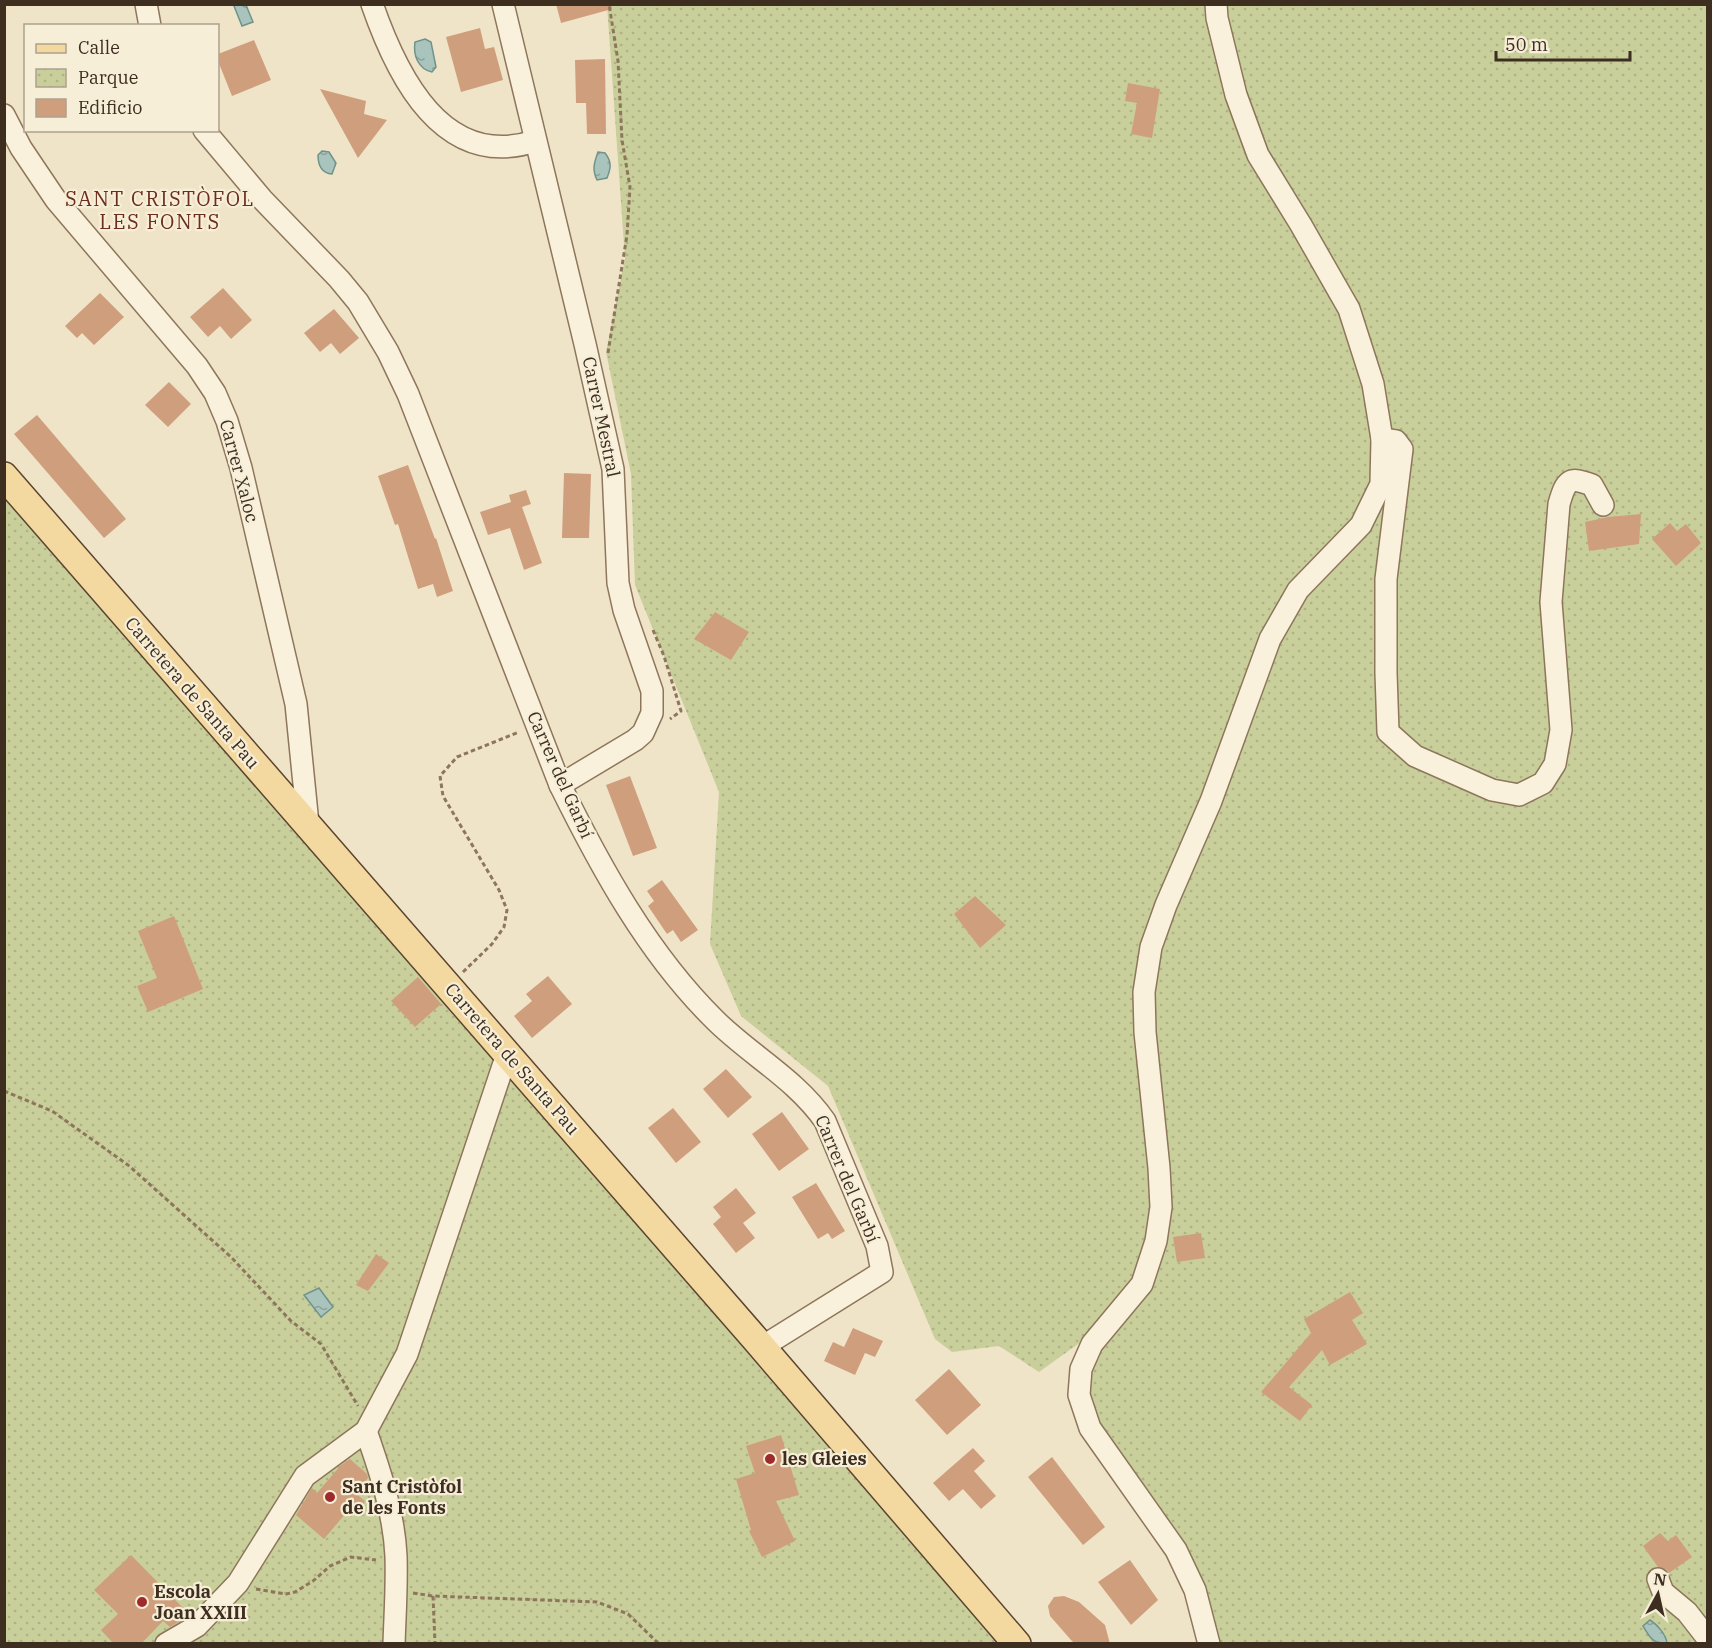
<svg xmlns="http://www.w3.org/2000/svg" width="1712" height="1648" font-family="'IBM Plex Serif',serif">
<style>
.park{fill:url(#park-dots)}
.water{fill:url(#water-ripples);stroke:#6f938a;stroke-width:1.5}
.building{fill:#cf9f7d}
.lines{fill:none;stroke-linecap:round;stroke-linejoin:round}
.minor-casing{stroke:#8d765c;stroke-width:24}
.major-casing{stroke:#5b4430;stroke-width:30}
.path{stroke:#8d765c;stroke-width:3;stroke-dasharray:4.5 3;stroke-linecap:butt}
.minor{stroke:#faf1dc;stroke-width:21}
.major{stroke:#f3d9a0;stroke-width:27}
.poi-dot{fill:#9e2a2b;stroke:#f7eed8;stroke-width:2}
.labels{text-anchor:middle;stroke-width:4.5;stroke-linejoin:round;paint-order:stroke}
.street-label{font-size:18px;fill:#3d2e20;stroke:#f7eed8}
.poi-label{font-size:18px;font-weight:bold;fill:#3d2e20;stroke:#f7eed8;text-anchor:start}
.neighbourhood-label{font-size:20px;letter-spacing:1.5px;fill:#6b2e1e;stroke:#f7eed8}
</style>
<defs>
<pattern id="park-dots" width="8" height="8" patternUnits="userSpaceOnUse" patternTransform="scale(1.5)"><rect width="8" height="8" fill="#c9cf9b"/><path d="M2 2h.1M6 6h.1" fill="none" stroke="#aeb285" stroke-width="1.8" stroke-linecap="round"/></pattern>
<pattern id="water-ripples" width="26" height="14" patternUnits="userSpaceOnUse" patternTransform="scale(1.5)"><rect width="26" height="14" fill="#a9c4bc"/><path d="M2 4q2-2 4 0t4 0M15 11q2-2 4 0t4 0" fill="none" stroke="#8ba098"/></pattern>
</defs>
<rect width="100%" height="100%" fill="#f0e4c8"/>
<g class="park">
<polygon points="607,5 1707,5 1707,1643 1199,1643 1183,1583 1076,1414 1092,1334 1039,1372 999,1346 952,1352 935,1339 828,1086 741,1016 710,944 719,792 635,585 631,474 606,352 625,259"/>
<polygon points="5,495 999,1643 5,1643"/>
</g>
<g class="water">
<polygon points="237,4 246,5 253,22 242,26 234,6"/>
<path d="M425 39 431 42 436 67 432 72C418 69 413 55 415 42Z"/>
<path d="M322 151 329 152 336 163 332 174C321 173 318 165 318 155Z"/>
<path d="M598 152 605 153C612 162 611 168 607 178L597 180C592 170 594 163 598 152Z"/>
<polygon points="319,1288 333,1307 321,1317 304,1295"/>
<path d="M1650 1620C1658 1625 1666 1635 1667 1643 1653 1644 1650 1638 1643 1626Z"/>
</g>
<g class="building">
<polygon points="556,4 611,4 612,9 561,23"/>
<polygon points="480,28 485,49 494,47 503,80 461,92 446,37"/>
<polygon points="254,40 271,80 232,96 218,61 218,54"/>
<polygon points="605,59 606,134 587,134 586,103 576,103 575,60"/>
<polygon points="1128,83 1160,89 1152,138 1131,134 1137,103 1125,101"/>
<polygon points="320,89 366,101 364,114 387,120 358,158"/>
<polygon points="223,288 252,320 231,339 220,326 208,337 190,317"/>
<polygon points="100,293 124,317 94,345 82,333 77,338 65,326"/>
<polygon points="334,309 359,338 340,354 331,343 320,352 304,333"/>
<polygon points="169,382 191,404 168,427 145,405"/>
<polygon points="37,415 126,519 104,538 14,434"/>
<polygon points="408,465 435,539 436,538 453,591 437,597 433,584 418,589 398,524 395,525 378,476"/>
<polygon points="564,473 591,474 589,538 562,538"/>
<polygon points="526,490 531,504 522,507 542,563 524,570 510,528 488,535 480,512 511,502 509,495"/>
<polygon points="1641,514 1639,544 1589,551 1585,522 1608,517"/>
<polygon points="1670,523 1677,531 1686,524 1701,543 1676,566 1652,539"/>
<polygon points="715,612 749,632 731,660 694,639"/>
<polygon points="630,776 657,848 633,856 606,785"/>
<polygon points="662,880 698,930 681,942 673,930 667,934 648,906 654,901 647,891"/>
<polygon points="975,896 1006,925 980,948 954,914"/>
<polygon points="174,916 203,989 148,1012 137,986 157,978 138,931"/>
<polygon points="548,976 572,1004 532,1038 514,1016 532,1001 526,994"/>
<polygon points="418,977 441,1004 415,1027 391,1001"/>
<polygon points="726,1069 752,1097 728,1118 703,1089"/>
<polygon points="673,1108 701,1142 676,1163 648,1128"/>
<polygon points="782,1112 809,1149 779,1171 752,1134"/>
<polygon points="816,1183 845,1231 832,1239 828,1233 818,1239 792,1197"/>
<polygon points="736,1188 756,1213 743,1223 755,1238 736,1253 713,1224 721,1217 713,1207"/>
<polygon points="1201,1233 1205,1258 1177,1262 1173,1237"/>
<polygon points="376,1254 389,1263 368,1291 356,1285"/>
<polygon points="1350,1292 1363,1313 1352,1320 1367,1344 1330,1365 1322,1350 1289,1387 1312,1405 1300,1421 1261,1392 1311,1333 1304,1319"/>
<polygon points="853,1328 883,1341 875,1357 865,1353 855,1375 824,1361 833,1342 844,1347"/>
<polygon points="949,1369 981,1405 947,1435 915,1400"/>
<polygon points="781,1435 799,1495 776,1501 795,1541 762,1557 749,1531 751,1530 736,1479 755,1473 746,1446"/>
<polygon points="973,1448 985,1461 974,1471 996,1496 981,1509 963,1489 949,1501 933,1483"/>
<polygon points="1052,1457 1105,1527 1083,1545 1028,1477"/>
<polygon points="350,1459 367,1474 368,1478 355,1493 365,1501 351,1517 346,1513 324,1539 296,1515 312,1488 317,1493 341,1465"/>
<polygon points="1660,1533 1668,1541 1676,1535 1692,1557 1669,1573 1666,1569 1658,1567 1643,1546"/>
<polygon points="131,1555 190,1615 170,1627 163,1621 141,1644 114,1644 101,1630 118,1614 94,1590"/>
<polygon points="1130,1560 1158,1600 1131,1625 1098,1582"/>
<polygon points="1064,1596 1079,1602 1105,1625 1110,1644 1075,1644 1071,1640 1050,1616 1048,1606 1054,1597"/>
</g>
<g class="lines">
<defs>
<g id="minor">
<polyline points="146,4 150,26"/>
<path d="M372 4C397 76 443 171 535 141"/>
<polyline points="503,4 585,344 613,469 618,583 624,610 652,691 652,713 643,733 635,740 560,785"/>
<polyline points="4,115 21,148 56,200 197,366 215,393 227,421 241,468 296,704 308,824"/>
<path d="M204 130 262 199 339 279 358 302 388 352 408 394 560 785C601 868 648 954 715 1020 750 1055 796 1079 825 1121L877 1246 882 1272 762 1347"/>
<path d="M1382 439 1396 441 1402 449 1386 579V673L1388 732 1415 756 1492 790 1519 795 1543 783 1555 764 1561 730 1551 602 1559 504C1566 480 1569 476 1592 485L1603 505"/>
<path d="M366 1431C380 1471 394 1513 396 1556 397 1585 395 1614 394 1644"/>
<polyline points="1658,1579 1663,1592 1687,1612 1708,1639"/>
<polyline points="166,1644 197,1626 238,1583 305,1476 366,1431 407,1354 507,1054"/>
<polyline points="1209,1644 1195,1590 1176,1550 1090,1428 1079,1395 1081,1369 1092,1344 1142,1284 1156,1241 1161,1207 1159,1168 1145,1032 1144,992 1151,947 1166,905 1211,801 1270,639 1298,590 1361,525 1381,484 1382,439 1373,384 1349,309 1301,225 1258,155 1236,95 1217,18 1216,4"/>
</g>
<polyline id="major" points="4,476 756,1340 1017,1644"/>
</defs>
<use href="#minor" class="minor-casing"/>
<use href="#major" class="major-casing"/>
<g class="path">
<polyline points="608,353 627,235 630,187 622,140 618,61 609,4"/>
<polyline points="653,630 664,656 681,711 670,719"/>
<polyline points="463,972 492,944 504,927 507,910 499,890 443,796 440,776 457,757 519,732"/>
<polyline points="4,1091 52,1111 128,1165 231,1257 291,1321 321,1344 358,1406"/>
<polyline points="256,1589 286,1594 295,1592 313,1581 330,1566 351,1557 376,1560"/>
<polyline points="413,1593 433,1596 597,1602 628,1614 659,1644"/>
<polyline points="433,1596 435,1644"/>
</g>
<use href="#minor" class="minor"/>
<use href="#major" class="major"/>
</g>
<g class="poi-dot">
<circle cx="770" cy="1459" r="6"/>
<circle cx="330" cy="1497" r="6"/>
<circle cx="142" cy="1602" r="6"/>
</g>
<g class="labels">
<g class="street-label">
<text transform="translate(601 417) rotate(78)" y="6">Carrer Mestral</text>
<text transform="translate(239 471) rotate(75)" y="6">Carrer Xaloc</text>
<text transform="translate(192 693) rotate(49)" y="6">Carretera de Santa Pau</text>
<text transform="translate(560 775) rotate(66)" y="6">Carrer del Garbí</text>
<text transform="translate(512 1059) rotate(49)" y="6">Carretera de Santa Pau</text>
<text transform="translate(847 1179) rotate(67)" y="6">Carrer del Garbí</text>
</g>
<g class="poi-label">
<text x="782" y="1465">les Gleies</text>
<text x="342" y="1493">Sant Cristòfol<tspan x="342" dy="21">de les Fonts</tspan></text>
<text x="154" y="1598">Escola<tspan x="154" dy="21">Joan XXIII</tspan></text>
</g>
<g class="neighbourhood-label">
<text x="160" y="206">SANT CRISTÒFOL<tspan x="160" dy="23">LES FONTS</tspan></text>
</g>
</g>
<rect width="1712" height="1648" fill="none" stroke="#3d2e20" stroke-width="12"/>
<rect x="24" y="24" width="195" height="108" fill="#f7eed8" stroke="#ada18e" stroke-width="1.5"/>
<rect x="36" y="44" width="30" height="9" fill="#f3d9a0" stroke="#ada18e" stroke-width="1.5"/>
<text x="78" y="54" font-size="18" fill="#3d2e20">Calle</text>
<rect x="36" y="69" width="30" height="18" fill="url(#park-dots)" stroke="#ada18e" stroke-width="1.5"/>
<text x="78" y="84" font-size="18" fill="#3d2e20">Parque</text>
<rect x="36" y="99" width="30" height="18" fill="#cf9f7d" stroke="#ada18e" stroke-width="1.5"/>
<text x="78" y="114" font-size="18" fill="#3d2e20">Edificio</text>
<g transform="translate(1658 1594) rotate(8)" stroke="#f7eed8" stroke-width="4.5" paint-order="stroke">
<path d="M0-4.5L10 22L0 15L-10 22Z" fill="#3d2e20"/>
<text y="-9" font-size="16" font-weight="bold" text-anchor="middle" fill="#3d2e20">N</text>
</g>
<path d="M1496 51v9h134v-9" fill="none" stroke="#3d2e20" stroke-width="3"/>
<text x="1505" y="51" font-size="18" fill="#3d2e20" stroke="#f7eed8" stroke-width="4.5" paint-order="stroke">50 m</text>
</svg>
